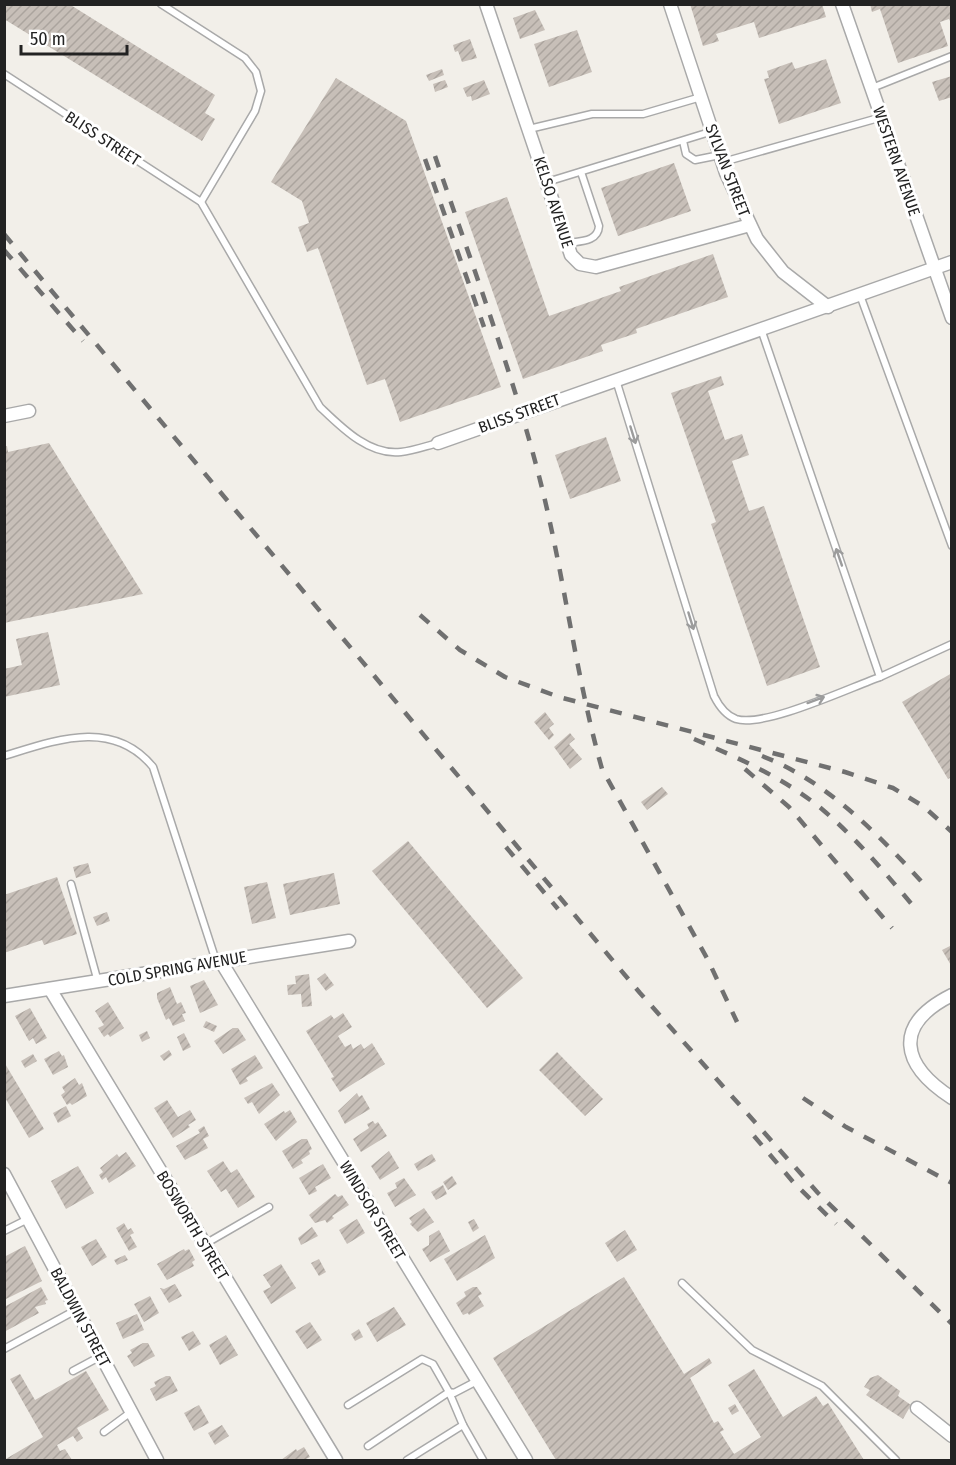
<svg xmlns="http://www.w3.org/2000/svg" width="956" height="1465" font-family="'Fira Sans Condensed',sans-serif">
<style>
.building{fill:url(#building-hatch)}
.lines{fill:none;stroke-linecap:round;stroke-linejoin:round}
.lane-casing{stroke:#a9a9a9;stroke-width:9}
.street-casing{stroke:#a9a9a9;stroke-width:15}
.lane{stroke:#fff;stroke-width:6}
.street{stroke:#fff;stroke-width:12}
.rail{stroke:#707070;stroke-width:4.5;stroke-dasharray:12 12;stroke-linecap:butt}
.oneway{stroke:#9c9c9c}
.labels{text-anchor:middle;stroke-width:6;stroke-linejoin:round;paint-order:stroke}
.street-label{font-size:16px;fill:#222;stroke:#fff}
</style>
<defs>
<pattern id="building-hatch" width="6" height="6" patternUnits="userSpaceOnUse" patternTransform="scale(1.5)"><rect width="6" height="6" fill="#c7bfb8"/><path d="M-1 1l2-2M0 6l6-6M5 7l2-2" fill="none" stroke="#aba49e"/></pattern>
</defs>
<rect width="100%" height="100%" fill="#f2efe9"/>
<g class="building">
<polygon points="6,4 69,4 215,95 205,113 215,119 202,141 4,19"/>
<polygon points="690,4 822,4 826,17 759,38 754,22 716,34 719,41 703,46"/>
<polygon points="870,4 952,4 952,25 949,19 940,22 948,46 898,63 880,9 872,12"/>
<polygon points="535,10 545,30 520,39 513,18"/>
<polygon points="577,30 592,72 549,87 534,44"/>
<polygon points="470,39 477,58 462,62 458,51 455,52 453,45"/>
<polygon points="826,59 841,103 779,124 764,79 769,78 767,71 792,62 795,69"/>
<polygon points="442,69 444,75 429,81 426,75"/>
<polygon points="952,76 952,97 939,101 932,82"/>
<polygon points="336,78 406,121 501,387 400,422 385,379 367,385 318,248 307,252 298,227 309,223 302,201 271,182"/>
<polygon points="445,80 448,87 435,92 433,84"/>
<polygon points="484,80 490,94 472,101 471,96 467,97 463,88"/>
<polygon points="674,163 691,211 618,236 601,188"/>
<polygon points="507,197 549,316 621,291 619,287 713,254 728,297 636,329 637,333 601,345 603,351 523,379 465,212"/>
<polygon points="721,376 724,385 708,391 725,440 742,434 749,455 732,461 749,511 764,506 820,667 767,686 711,524 716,522 671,393"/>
<polygon points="606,437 621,481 570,499 555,455"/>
<polygon points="49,443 143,594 4,623 4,446 7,446 8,452"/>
<polygon points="48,632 60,685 4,697 4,669 22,665 16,639"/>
<polygon points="952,673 952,777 948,779 902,702"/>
<polygon points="545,712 554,724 549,728 554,735 549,740 534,722"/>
<polygon points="570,733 575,739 569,744 582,759 570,769 554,747"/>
<polygon points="662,787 668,794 647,810 641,802"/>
<polygon points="408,841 523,978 487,1008 372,871"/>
<polygon points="88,863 91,873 76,878 73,867"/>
<polygon points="334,873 340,904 290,915 283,884"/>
<polygon points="57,877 77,934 44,945 42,940 4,953 4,895"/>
<polygon points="267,882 276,918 252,924 244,887"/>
<polygon points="107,912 110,921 97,926 93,917"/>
<polygon points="952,945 952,967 942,950"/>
<polygon points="325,973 334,985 326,991 317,979"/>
<polygon points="309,974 312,1006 302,1007 301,994 288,995 287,985 296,984 295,976"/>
<polygon points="204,980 218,1005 200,1013 190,986"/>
<polygon points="170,987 177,1004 181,1002 186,1013 182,1014 185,1021 173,1026 169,1018 166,1020 157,998 157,993"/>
<polygon points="108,1002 124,1028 110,1037 108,1034 104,1037 98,1028 104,1025 95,1011"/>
<polygon points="30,1008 47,1038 36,1044 33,1038 29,1041 15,1016"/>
<polygon points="343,1013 352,1027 338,1036 345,1047 351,1044 353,1049 361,1044 364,1049 372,1043 385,1064 340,1092 331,1078 334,1077 306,1031 331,1015 334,1019"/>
<polygon points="206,1021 217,1026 214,1032 203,1027"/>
<polygon points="233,1028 238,1028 246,1040 223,1054 214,1041"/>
<polygon points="147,1031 150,1038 142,1042 139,1035"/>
<polygon points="184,1033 191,1047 183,1051 177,1037"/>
<polygon points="169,1050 172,1055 164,1061 160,1056"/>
<polygon points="59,1051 62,1056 64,1055 68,1067 53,1075 44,1059"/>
<polygon points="557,1052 603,1099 585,1116 539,1070"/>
<polygon points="33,1054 37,1061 25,1068 21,1061"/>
<polygon points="255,1055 263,1068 246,1078 248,1081 240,1085 231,1069"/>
<polygon points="4,1062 44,1129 29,1138 4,1096"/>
<polygon points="75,1078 79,1085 82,1083 87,1096 72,1105 70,1103 67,1105 61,1095 65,1092 62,1087"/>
<polygon points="272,1083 280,1095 259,1114 252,1102 248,1104 244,1098"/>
<polygon points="357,1093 359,1097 362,1095 370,1109 345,1124 338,1111"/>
<polygon points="167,1100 178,1117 190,1110 196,1120 188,1125 190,1127 173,1138 154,1108"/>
<polygon points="66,1106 71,1116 58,1123 53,1113"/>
<polygon points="290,1110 297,1122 276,1141 264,1124 284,1111 285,1113"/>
<polygon points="373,1121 375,1124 378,1122 387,1136 361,1152 353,1139 369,1128 367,1124"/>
<polygon points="204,1126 209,1136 203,1139 208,1148 185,1160 176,1146 200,1133 198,1130"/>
<polygon points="302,1139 307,1139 312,1149 309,1151 310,1154 301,1160 303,1163 293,1169 282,1151"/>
<polygon points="389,1151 399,1168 380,1180 371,1166"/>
<polygon points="126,1152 136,1166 109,1183 106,1177 102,1180 99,1175 103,1172 100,1168 117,1154 119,1157"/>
<polygon points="432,1154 436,1161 418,1171 414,1164"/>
<polygon points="223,1161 231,1173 237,1169 255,1197 238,1208 226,1189 221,1192 207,1171"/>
<polygon points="323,1164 331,1178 315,1187 317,1191 309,1195 299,1178"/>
<polygon points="78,1166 94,1193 66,1209 51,1181"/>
<polygon points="452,1176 457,1184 448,1190 443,1182"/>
<polygon points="404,1178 416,1195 395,1207 387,1193 397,1188 395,1183"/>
<polygon points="443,1185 447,1194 436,1200 431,1192"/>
<polygon points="335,1194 338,1197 342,1195 349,1205 332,1216 334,1218 327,1223 325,1220 315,1223 309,1215"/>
<polygon points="424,1208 434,1222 418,1232 410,1224 412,1222 409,1218"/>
<polygon points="357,1219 365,1233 347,1244 339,1230"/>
<polygon points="474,1219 479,1228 473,1232 468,1222"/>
<polygon points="124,1223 128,1230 131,1228 134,1233 130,1235 137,1247 129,1251 116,1228"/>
<polygon points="312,1227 318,1236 301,1245 298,1238"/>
<polygon points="439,1230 450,1251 430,1262 422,1249 429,1245 429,1236"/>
<polygon points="625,1230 637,1250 617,1262 605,1243"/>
<polygon points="485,1235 495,1258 457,1281 444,1259"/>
<polygon points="96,1239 107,1257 92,1266 81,1247"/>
<polygon points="25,1246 42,1281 4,1300 4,1257"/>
<polygon points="184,1249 185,1251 189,1249 195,1260 192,1262 194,1266 167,1280 157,1264"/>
<polygon points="125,1255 128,1260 117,1265 114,1260"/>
<polygon points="319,1259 326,1272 319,1276 311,1263"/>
<polygon points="281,1264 296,1288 271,1304 263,1291 271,1287 263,1275"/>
<polygon points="624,1277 684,1374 709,1358 712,1363 690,1378 714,1423 718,1421 724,1430 720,1432 734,1454 761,1437 728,1385 754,1369 783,1417 816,1396 823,1406 828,1403 864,1460 556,1460 493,1358"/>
<polygon points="175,1284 182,1296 169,1303 160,1288 164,1289"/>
<polygon points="41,1287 48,1300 45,1301 46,1304 35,1307 39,1313 4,1332 4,1307"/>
<polygon points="473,1287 477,1287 482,1294 478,1296 484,1306 469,1315 468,1313 463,1315 456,1303 466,1296 464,1292"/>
<polygon points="150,1296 159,1313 144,1322 134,1304"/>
<polygon points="394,1307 406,1325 377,1342 366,1323"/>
<polygon points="137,1314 144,1330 123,1339 116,1323"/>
<polygon points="310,1322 322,1340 307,1349 295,1331"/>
<polygon points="359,1329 363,1337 355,1341 351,1334"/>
<polygon points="193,1331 201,1344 189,1351 181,1337"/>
<polygon points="226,1335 238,1355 220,1365 209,1345"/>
<polygon points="143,1343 148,1343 155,1356 134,1367 127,1356 132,1353 130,1350"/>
<polygon points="86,1371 109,1410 77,1428 83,1438 77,1442 73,1436 57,1445 60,1451 65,1449 72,1460 4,1460 43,1437 10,1379 20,1374 35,1400"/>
<polygon points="878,1375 900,1391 898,1396 911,1405 903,1419 866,1395 870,1390 864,1387 870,1378"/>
<polygon points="166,1376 170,1376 178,1391 156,1401 150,1389 156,1386 154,1382"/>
<polygon points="735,1404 739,1411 732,1415 728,1408"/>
<polygon points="199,1405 209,1423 194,1431 184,1413"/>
<polygon points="222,1425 229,1436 215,1445 208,1433"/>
<polygon points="304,1447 310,1457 304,1460 281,1460 296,1449 297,1451"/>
</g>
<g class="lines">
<defs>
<g id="lane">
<polyline points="161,4 245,58 256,72 261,91 255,111 201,202"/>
<path d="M4 74 201 202 320 407C341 427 369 456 401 452 413 451 426 446 438 443"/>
<polyline points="872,88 952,56"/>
<polyline points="529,129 592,114 643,114 701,97"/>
<polyline points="683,141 686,154 695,160 720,155"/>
<polyline points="723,162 882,117"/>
<polyline points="547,182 713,131"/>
<path d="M568 243C580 241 598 242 599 226L581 172"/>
<polyline points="860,295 952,546"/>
<path d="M616 380 714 696C719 706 725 715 736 719 764 728 849 688 880 677L761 329"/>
<polyline points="880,677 952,644"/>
<path d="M4 756C56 740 113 718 153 767L216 961"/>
<polyline points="71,884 98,982"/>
<polyline points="4,1231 28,1219"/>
<polyline points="205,1244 269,1207"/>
<polyline points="682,1283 752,1350 822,1386 896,1460"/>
<polyline points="4,1349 76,1310"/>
<polyline points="73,1371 101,1356"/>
<polyline points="348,1405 422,1359 433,1364 449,1392 454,1393 477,1381"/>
<polyline points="463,1425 483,1460"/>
<polyline points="104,1432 131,1412"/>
<polyline points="368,1446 449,1392 463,1425 407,1460"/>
</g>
<g id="street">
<polyline points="486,4 571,255 580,264 596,267 750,225"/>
<polyline points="670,4 726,173 757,239 783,272 828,307"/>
<polyline points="842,4 952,318"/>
<polyline points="4,416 29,411"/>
<polyline points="438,443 952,262"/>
<polyline points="220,960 526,1460"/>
<polyline points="50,989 336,1460"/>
<path d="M952 995C892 1025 901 1065 952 1098"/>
<polyline points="4,996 349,941"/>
<polyline points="4,1174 157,1460"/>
<polyline points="917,1408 952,1436"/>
</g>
</defs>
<use href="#lane" class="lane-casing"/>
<use href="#street" class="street-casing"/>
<use href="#lane" class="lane"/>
<use href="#street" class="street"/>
<g class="rail">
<path d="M435 156C471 262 511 368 539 476 564 573 575 673 602 769L708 960 737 1022"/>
<polyline points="425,159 484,327"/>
<polyline points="4,234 640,993 818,1193 952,1324"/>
<polyline points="4,250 83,341"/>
<polyline points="420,615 460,650 505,677 559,697 845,772 893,788 923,806 952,832"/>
<path d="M694 739C739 758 786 779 823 810 857 839 886 874 915 908"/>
<path d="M762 756C826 781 875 831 921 881"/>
<polyline points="745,769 789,807 892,928"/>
<polyline points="506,847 558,909"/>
<polyline points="803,1098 846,1127 952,1183"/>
<polyline points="754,1136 794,1183 836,1224"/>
</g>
</g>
<defs><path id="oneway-shaft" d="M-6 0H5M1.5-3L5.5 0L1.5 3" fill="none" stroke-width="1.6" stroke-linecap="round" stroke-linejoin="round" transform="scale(1.5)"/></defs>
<g class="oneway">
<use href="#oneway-shaft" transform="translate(633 435) rotate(73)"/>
<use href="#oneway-shaft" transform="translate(839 557) rotate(-109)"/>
<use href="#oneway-shaft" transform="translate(691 621) rotate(73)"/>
<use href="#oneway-shaft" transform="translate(816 700) rotate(-20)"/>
</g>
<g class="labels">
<g class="street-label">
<text transform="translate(103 138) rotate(33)" y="6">BLISS STREET</text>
<text transform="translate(897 161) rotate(71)" y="6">WESTERN AVENUE</text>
<text transform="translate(728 170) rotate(69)" y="6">SYLVAN STREET</text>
<text transform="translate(554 202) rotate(72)" y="6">KELSO AVENUE</text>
<text transform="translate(519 413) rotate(-20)" y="6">BLISS STREET</text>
<text transform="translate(177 968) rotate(-10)" y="6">COLD SPRING AVENUE</text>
<text transform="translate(373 1210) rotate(59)" y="6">WINDSOR STREET</text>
<text transform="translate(193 1225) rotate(59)" y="6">BOSWORTH STREET</text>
<text transform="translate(81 1317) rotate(62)" y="6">BALDWIN STREET</text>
</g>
</g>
<rect width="956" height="1465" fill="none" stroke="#222222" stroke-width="12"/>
<path d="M21 45v9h106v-9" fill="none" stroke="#222222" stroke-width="3"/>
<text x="30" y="45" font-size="18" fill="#222222" stroke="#ffffff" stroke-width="4.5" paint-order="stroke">50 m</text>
</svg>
